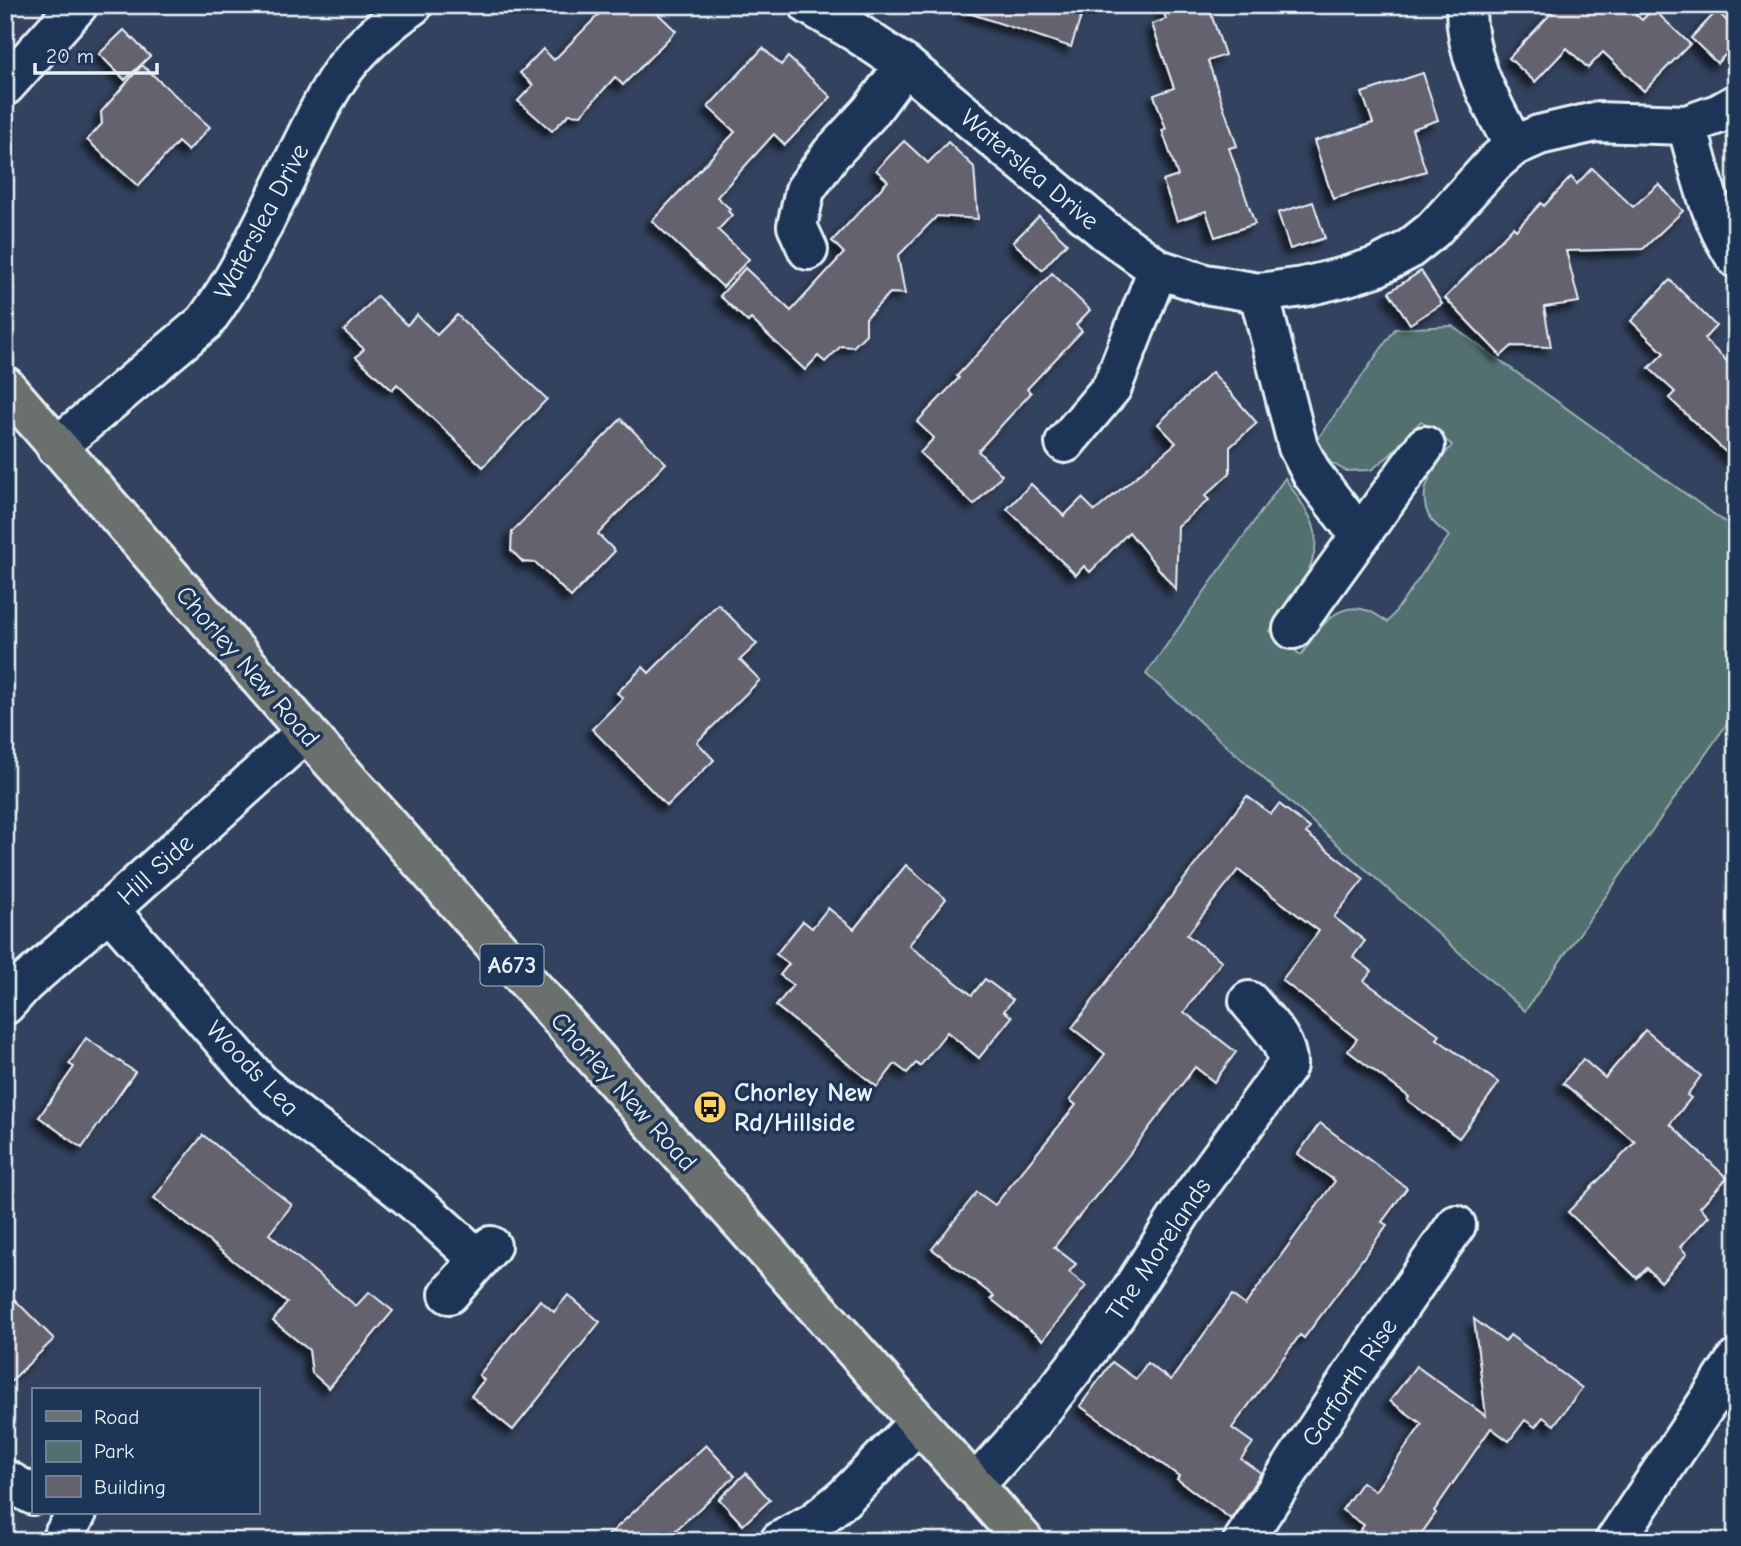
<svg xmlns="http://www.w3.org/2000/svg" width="1741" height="1546" font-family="'Comic Neue',sans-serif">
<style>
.green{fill:#52706f;stroke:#9db0b4;stroke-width:2}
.building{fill:#656270;stroke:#e8f1f8;stroke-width:2;filter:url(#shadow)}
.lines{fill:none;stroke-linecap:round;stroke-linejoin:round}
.minor-casing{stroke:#e8f1f8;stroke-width:44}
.major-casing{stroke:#e8f1f8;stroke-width:44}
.minor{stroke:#1d3557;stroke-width:38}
.major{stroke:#6b706d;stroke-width:38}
.labels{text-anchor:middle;stroke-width:7;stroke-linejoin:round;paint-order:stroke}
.shield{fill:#1d3557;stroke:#abb9c8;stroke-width:2}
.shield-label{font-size:24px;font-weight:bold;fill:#e8f1f8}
.street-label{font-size:26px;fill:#e8f1f8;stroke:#1d3557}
.poi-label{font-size:26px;font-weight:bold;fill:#e8f1f8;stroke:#1d3557;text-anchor:start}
</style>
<defs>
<filter id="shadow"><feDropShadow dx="-6" dy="6" stdDeviation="3.5" flood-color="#0009"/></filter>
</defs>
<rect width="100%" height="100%" fill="#33425e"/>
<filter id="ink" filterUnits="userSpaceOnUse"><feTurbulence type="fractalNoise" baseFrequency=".0143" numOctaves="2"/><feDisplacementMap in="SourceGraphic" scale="14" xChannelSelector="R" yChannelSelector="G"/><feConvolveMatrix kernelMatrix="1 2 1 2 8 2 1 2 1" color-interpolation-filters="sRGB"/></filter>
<g filter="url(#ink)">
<path class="green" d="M1452 326 1736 530V711L1525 1011 1146 674 1285 478C1295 493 1306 507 1313 524 1326 562 1289 601 1270 631L1301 655C1317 632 1335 598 1369 611 1375 613 1382 619 1388 622L1449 536C1442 530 1432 523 1429 516 1415 489 1437 465 1452 445L1421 421 1390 455 1371 470 1346 471 1330 462 1315 443 1395 329Z"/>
<g class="building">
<polygon points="608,5 649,5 676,31 623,85 615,77 581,115 569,114 552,131 518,101 533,85 520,73 543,49 554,60"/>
<polygon points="964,5 1085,5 1071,47 963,11"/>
<polygon points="1161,5 1208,5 1225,55 1208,61 1237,146 1229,148 1255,224 1215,237 1206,211 1177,221 1163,181 1178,176 1162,130 1166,129 1154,95 1174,88 1152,24 1166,19"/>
<polygon points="1559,5 1590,5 1593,8 1626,5 1642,20 1653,9 1690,44 1644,91 1603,52 1588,68 1567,48 1535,82 1509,58"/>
<polygon points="1717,11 1736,30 1736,44 1717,63 1691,38"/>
<polygon points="124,30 150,56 125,80 99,54"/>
<polygon points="763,48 781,65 788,57 831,97 785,145 774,134 717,197 730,209 728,211 732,215 718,230 749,259 723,287 652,221 735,132 708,107"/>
<polygon points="142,65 210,127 188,151 178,142 138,186 87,140 102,124 101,112"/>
<polygon points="1423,73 1438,120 1412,129 1426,171 1333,199 1314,141 1373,123 1362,93"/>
<polygon points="904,141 928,163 948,142 974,167 978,219 937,216 898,256 905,294 890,293 866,318 866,334 853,347 841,346 825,362 818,356 805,370 751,319 748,322 720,296 745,268 791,311 844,253 832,241 888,181 876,170"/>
<polygon points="1592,168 1633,207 1659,184 1683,211 1643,249 1566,251 1579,302 1544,307 1551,347 1512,346 1501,356 1445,298 1513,227 1516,230 1541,203 1544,206 1571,177 1577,184"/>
<polygon points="1313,202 1325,238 1290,249 1278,213"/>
<polygon points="1039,216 1067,243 1042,270 1013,242"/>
<polygon points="1421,271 1442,304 1410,324 1389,292"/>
<polygon points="1052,273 1090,310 1076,325 1082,331 1027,389 1031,393 978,451 1002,475 974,505 920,453 934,438 917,422 959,378 957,376"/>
<polygon points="1670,280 1716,326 1704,339 1736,370 1736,462 1669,398 1675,392 1649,368 1664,353 1631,321"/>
<polygon points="377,296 407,325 417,315 437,335 457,315 547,399 483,467 397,384 392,390 356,357 364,349 344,331"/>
<polygon points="1212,372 1257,423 1230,447 1230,473 1205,496 1209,500 1178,526 1176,590 1129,532 1090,572 1084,566 1076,575 1007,509 1031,484 1064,516 1082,498 1095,511 1176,443 1158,424"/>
<polygon points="621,419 666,463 598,534 615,551 571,597 536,563 523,562 511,550 512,532"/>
<polygon points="718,604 757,644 740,660 760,680 697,742 714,760 667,806 592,729 623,698 617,693 643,667 649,673"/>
<polygon points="1247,796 1271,814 1279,804 1310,828 1306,833 1364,879 1334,917 1365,941 1353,957 1372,971 1364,981 1440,1035 1437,1039 1499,1083 1459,1138 1407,1100 1409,1097 1348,1051 1357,1039 1282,980 1319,931 1238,870 1187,935 1222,961 1184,1012 1236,1052 1214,1082 1195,1067 1122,1164 1054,1247 1076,1264 1069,1272 1086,1286 1043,1340 991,1299 994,1296 932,1249 977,1192 995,1205 1076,1105 1070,1100 1105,1054 1072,1028"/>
<polygon points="906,865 946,899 909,945 972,995 985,979 1013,1000 1004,1011 1012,1017 979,1058 947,1032 920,1066 916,1063 907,1073 895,1064 877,1087 776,1006 793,985 780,975 789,964 776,954 803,921 812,928 828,908 854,929"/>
<polygon points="1645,1030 1701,1076 1687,1095 1691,1098 1670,1124 1727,1178 1700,1207 1709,1216 1680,1247 1687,1254 1661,1282 1647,1268 1637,1278 1568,1212 1635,1142 1563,1083 1583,1059 1605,1078"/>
<polygon points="86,1038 135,1072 82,1148 39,1117 74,1067 69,1064"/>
<polygon points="1320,1123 1407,1188 1382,1222 1387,1225 1342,1287 1304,1338 1300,1335 1232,1428 1253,1443 1241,1459 1261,1473 1231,1519 1177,1479 1179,1476 1080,1406 1112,1362 1136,1379 1147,1363 1171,1380 1232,1295 1245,1305 1335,1181 1298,1154"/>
<polygon points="203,1135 292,1205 269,1234 356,1306 369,1292 393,1311 329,1388 312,1373 309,1350 273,1321 287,1303 154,1198"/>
<polygon points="5,1290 54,1339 5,1387"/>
<polygon points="568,1295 600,1322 513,1430 471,1396 484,1380 479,1375 540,1300 554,1312"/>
<polygon points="1474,1319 1505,1342 1510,1335 1582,1388 1554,1425 1543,1417 1535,1427 1525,1420 1509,1441 1491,1428 1434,1511 1436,1513 1416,1541 1353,1541 1364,1525 1342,1510 1362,1482 1375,1491 1422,1424 1390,1401 1416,1366 1486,1416"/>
<polygon points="706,1445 735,1476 664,1541 602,1541"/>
<polygon points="746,1473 770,1500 743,1525 719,1499"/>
</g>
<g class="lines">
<defs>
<g id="minor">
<polyline points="809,5 854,31 905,65 1105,231 1158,269 1205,284 1259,293 1303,287 1344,277 1376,267 1408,250 1433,230 1494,163 1514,146 1539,135 1595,122 1687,125 1718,114 1736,104"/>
<path d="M1466 5C1465 58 1490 101 1514 146"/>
<polyline points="5,86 78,5"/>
<path d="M1687 125C1700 171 1709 217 1736 258"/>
<polyline points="808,250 797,226 805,190 831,154 870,112 905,65"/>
<polyline points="1259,293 1298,447 1312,474 1360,536"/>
<polyline points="1065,443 1112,387 1158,269"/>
<path d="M56 447 205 322C245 268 272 205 302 145 317 115 331 83 353 58 371 37 391 21 413 5"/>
<polyline points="1293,629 1425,446"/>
<path d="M109 910 262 1085C301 1121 347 1149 390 1182 421 1206 450 1233 479 1260"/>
<polyline points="5,1005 24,984 109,910 306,732"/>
<polyline points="449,1294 491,1246"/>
<polyline points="5,1479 33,1495"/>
<path d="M974 1486 1032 1422 1116 1314 1188 1202 1287 1066C1289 1041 1263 1019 1249 1001"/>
<polyline points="62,1538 77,1513"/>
<polyline points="780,1541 814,1522 844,1498 918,1423"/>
<polyline points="1243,1541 1353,1374 1456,1225"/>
<polyline points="1615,1541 1736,1360"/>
</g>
<polyline id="major" points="5,386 306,732 1024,1541"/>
</defs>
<use href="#minor" class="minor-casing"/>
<use href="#major" class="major-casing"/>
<use href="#minor" class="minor"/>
<use href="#major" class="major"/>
</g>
</g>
<defs>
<symbol id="bus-disc" viewBox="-11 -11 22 22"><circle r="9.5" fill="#ffd166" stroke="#1d3557"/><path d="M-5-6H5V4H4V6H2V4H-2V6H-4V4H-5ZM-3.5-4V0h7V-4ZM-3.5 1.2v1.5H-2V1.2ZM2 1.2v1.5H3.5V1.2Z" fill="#111"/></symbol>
</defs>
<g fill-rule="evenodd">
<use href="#bus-disc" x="691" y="1088" width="38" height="38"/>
</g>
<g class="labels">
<rect class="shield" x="480.5" y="944.5" width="63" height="41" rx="5"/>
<g class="shield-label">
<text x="512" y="973">A673</text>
</g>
<g class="street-label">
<text transform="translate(1030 169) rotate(40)" y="9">Waterslea Drive</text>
<text transform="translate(261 221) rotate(-62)" y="9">Waterslea Drive</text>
<text transform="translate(248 666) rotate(49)" y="9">Chorley New Road</text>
<text transform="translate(155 869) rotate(-42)" y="9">Hill Side</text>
<text transform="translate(253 1068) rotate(46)" y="9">Woods Lea</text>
<text transform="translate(624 1091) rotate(48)" y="9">Chorley New Road</text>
<text transform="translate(1158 1249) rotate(-56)" y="9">The Morelands</text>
<text transform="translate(1349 1382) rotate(-56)" y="9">Garforth Rise</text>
</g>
<g class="poi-label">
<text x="734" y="1101">Chorley New<tspan x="734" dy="30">Rd/Hillside</tspan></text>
</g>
</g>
<rect width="1741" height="1546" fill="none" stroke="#1d3557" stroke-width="28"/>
<rect x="14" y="14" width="1713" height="1518" fill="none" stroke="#e8f1f8" stroke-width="2.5" filter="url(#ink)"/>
<rect x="32" y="1388" width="228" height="126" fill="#1d3557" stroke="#6e8097" stroke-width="2"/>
<rect x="46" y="1411" width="35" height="10" fill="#6b706d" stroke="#6e8097" stroke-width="2"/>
<text x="94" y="1424" font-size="21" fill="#e8f1f8">Road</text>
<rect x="46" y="1441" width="35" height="21" fill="#52706f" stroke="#6e8097" stroke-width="2"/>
<text x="94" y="1458" font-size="21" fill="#e8f1f8">Park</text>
<rect x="46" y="1476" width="35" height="21" fill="#656270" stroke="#6e8097" stroke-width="2"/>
<text x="94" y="1494" font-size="21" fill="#e8f1f8">Building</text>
<path d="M35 63v10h122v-10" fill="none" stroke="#e8f1f8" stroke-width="3.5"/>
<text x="46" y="63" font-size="21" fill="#e8f1f8" stroke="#1d3557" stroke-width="5" paint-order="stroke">20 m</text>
</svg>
